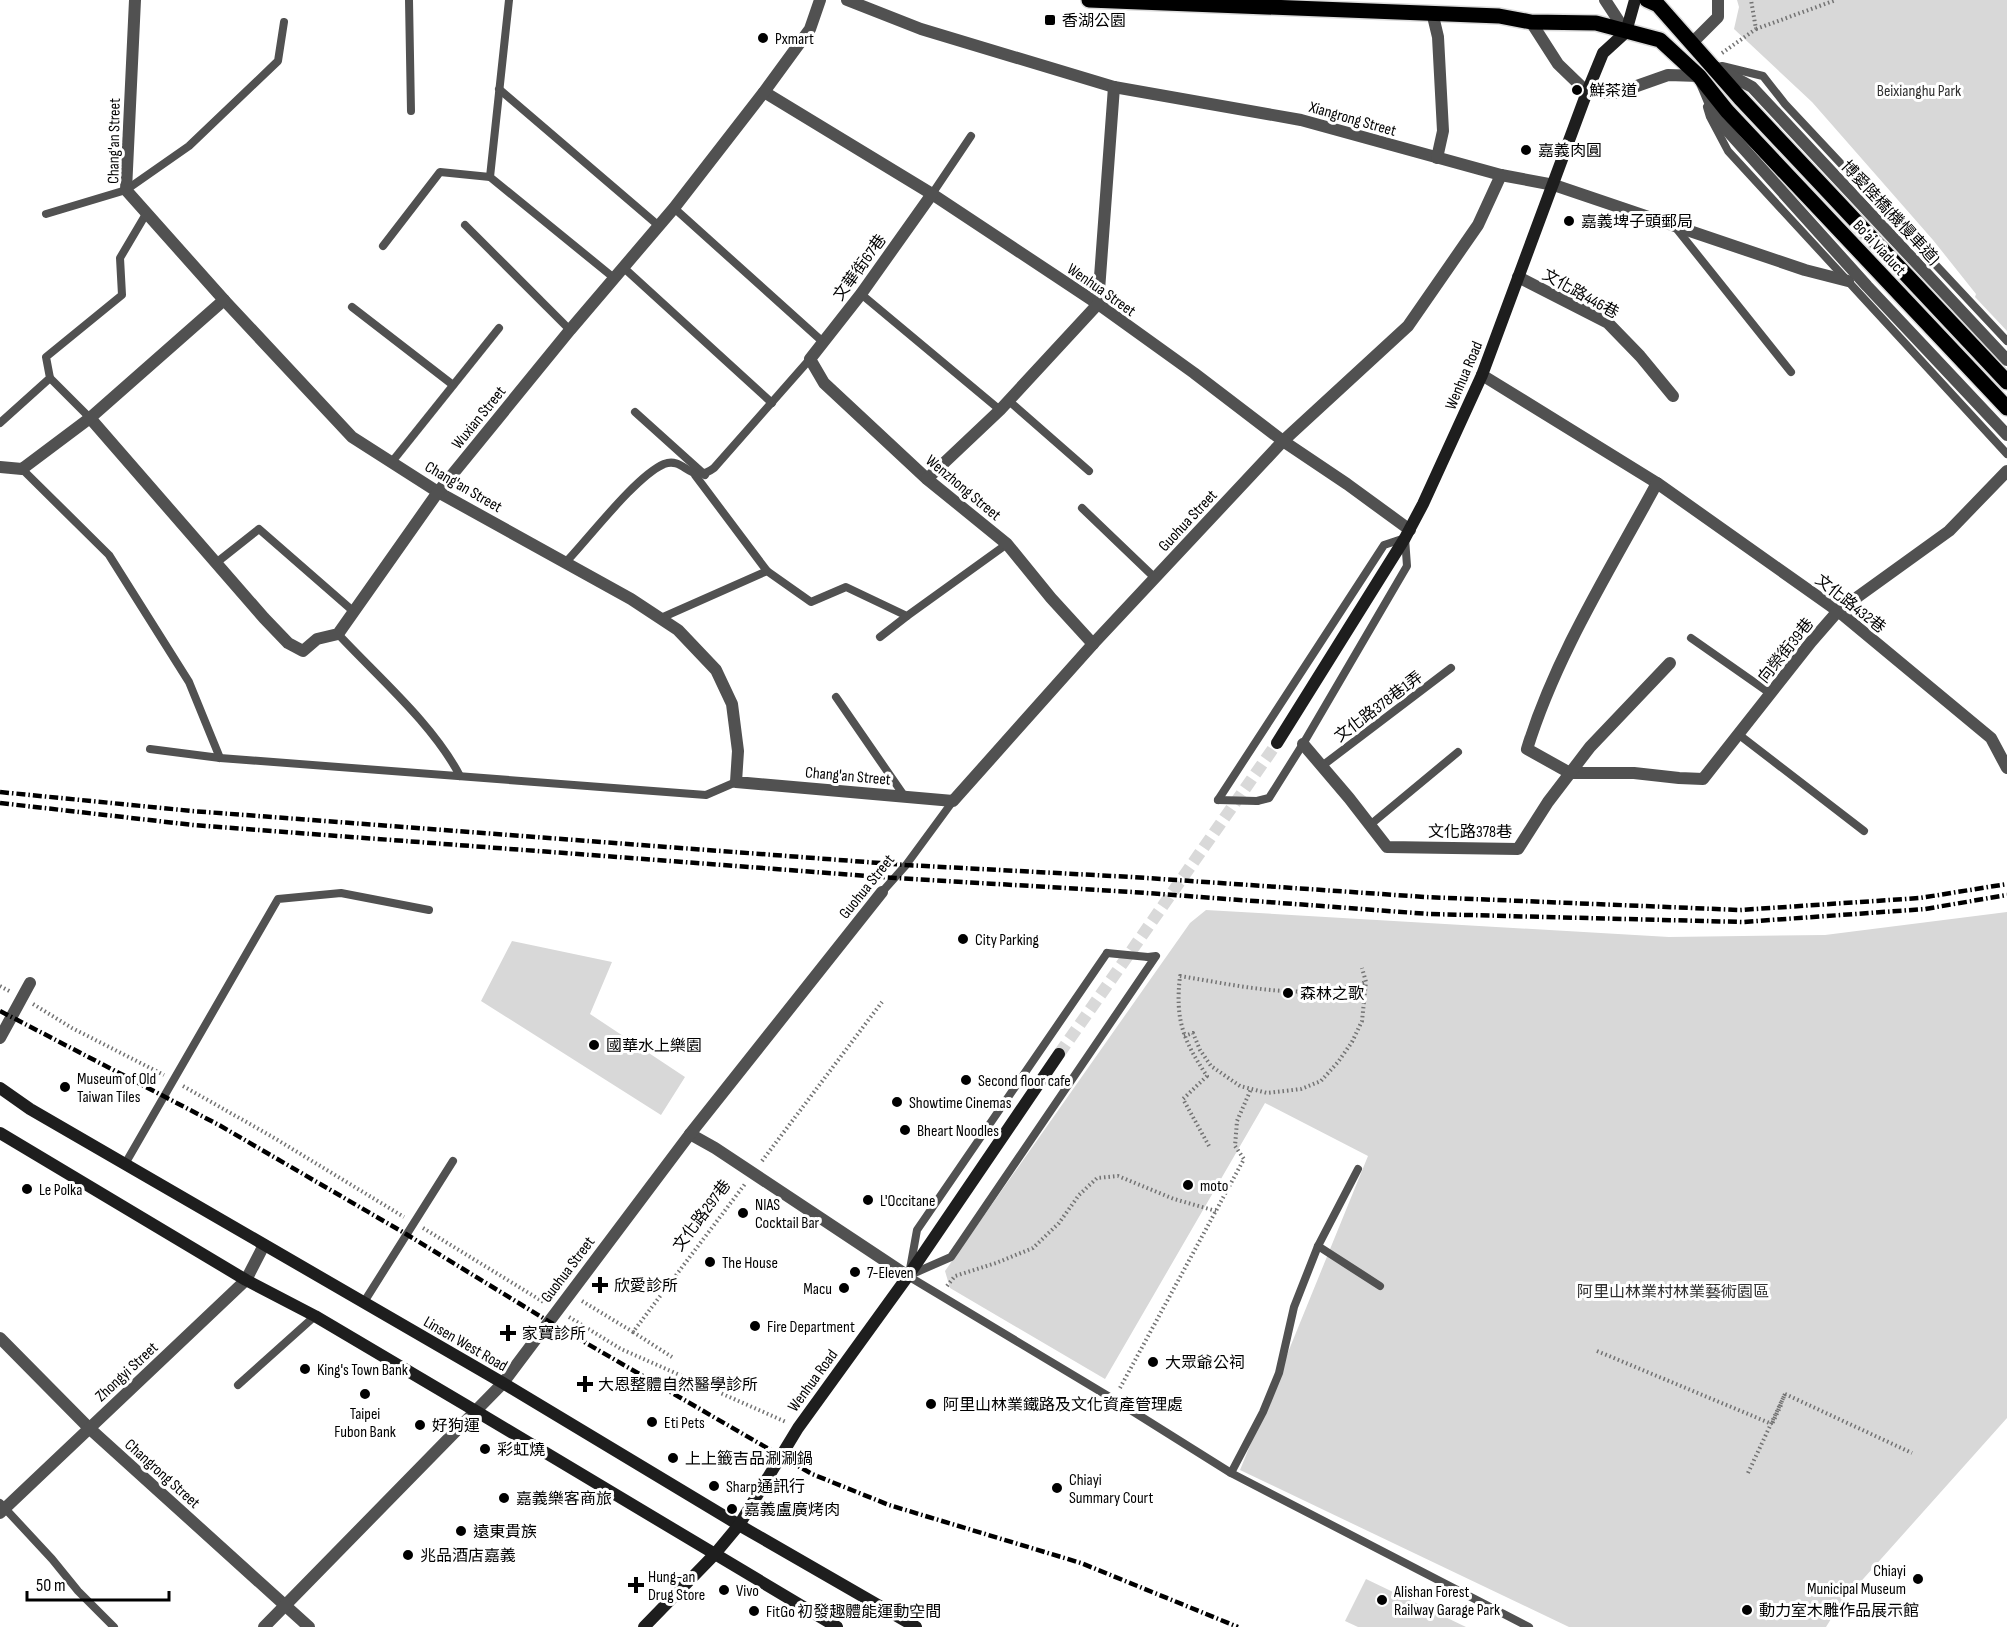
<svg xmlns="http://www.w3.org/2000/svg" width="2007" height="1627" font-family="'Sofia Sans Condensed','Noto Sans TC',sans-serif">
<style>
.green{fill:#d8d8d8}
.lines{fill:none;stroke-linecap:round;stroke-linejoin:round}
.secondary-tunnel{stroke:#d9d9d9;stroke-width:12;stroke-dasharray:12 6;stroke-linecap:butt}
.primary-casing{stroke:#dbdbdb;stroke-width:18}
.path{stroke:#737373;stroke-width:4;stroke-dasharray:1.5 3;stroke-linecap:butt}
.lane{stroke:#515151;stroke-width:8}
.street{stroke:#515151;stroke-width:12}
.secondary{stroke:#1e1e1e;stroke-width:12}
.primary{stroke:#000;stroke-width:15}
.rail{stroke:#000;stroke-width:4.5;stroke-dasharray:9 3 1.5 3;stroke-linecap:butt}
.lane-bridge{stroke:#515151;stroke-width:8}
.poi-dot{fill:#000;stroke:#fff;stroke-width:2}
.labels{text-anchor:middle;stroke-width:6;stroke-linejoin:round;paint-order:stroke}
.poi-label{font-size:16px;fill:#000;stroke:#fff;text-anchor:start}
.park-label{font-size:16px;fill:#2f2f2f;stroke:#fff}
.street-label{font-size:16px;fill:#000;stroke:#fff}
</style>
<rect width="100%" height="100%" fill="#fff"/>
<g class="green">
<polygon points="1737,0 2007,0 2007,331 1975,297 1976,294 1933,240 1812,102 1734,29 1739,7"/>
<polygon points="1206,910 1669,937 1825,935 2007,912 2007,1418 1839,1606 1826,1627 1569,1627 1240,1470 1368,1156 1265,1103 1105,1379 950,1288 945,1271 1190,923"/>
<polygon points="512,941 612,962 590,1014 685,1077 661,1115 481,1001"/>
<polygon points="1366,1579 1466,1627 1358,1627 1345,1621"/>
</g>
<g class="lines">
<polyline class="secondary-tunnel" points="1059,1054 1277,743"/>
<defs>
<g id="primary">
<polyline points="1089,0 1499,16 1531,22 1596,23 1660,40 1699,76 1727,111 2007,408"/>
<polyline points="1647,0 1658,5 1740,98 2007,382"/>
</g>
</defs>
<use href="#primary" class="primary-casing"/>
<g class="path">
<polyline points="1756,29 1836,0"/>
<polyline points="1722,53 1756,29 1751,0"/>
<polyline points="0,986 11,992"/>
<polyline points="33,1004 72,1028 164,1075"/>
<polyline points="1184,1036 1193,1033 1200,1050 1211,1066 1240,1086 1267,1093 1301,1089 1321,1081 1338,1062 1352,1042 1362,1021 1366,982 1362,968"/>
<polyline points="183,1086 271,1136 404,1217"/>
<path d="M1209 1146 1183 1099 1207 1076C1183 1040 1175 1020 1180 976 1241 986 1306 1002 1366 982"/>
<polyline points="762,1161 882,1002"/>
<polyline points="423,1228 545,1303"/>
<polyline points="947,1286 955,1276 996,1263 1033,1248 1059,1223 1079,1195 1097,1178 1118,1176 1174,1199 1216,1211"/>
<polyline points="582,1301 633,1332 745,1184"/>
<polyline points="569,1317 621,1349 786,1422"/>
<polyline points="633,1332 672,1357"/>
<polyline points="1597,1351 1772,1424"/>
<polyline points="1120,1388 1244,1159 1235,1146 1237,1121 1251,1089"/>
<polyline points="1785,1394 1912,1453"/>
<polyline points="1748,1473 1785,1394 1772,1424 1782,1403"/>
</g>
<g class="lane">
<polyline points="409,0 411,111"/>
<polyline points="509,0 490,177 614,278"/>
<polyline points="1722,66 1763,76 1785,104 2007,341"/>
<polyline points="499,89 659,226"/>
<polyline points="1707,107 1710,117 1728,151 2007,454"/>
<polyline points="932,194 971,136"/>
<polyline points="674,208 823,342"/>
<polyline points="46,214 126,190 189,146 278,61 284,22"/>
<polyline points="465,225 570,330"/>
<polyline points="1676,228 1791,372"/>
<polyline points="383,246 440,172 490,177"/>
<polyline points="624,268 772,403"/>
<polyline points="861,294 1000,410"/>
<polyline points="352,307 453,385"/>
<polyline points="50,378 90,418"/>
<polyline points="1009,401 1089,471"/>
<polyline points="635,412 705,475"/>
<polyline points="0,423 50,378 46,357 122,295 120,258 146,214"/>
<polyline points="391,463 499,328"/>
<polyline points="22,469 109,555 189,682 220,758"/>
<polyline points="695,475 767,571"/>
<polyline points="1082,508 1155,578"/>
<path d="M566 562C589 538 636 476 664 464 685 456 690 486 714 468L810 359"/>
<polyline points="216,563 259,529 353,611"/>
<polyline points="661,618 767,571 811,602 846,587 907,616 1007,544"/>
<path d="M338 634C378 677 433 724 460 776"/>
<polyline points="880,637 907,616"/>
<polyline points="1691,638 1771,694"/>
<polyline points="836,697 905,797"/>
<polyline points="1738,734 1864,831"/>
<polyline points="150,749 220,758 706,795 736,782"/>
<polyline points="1322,766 1451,668"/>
<polyline points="1218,800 1384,545 1405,538 1407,566 1303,744 1269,798 1257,801"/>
<polyline points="1370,825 1458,752"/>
<polyline points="882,892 906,865 953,801"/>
<polyline points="125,1164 278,899 341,893 429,910"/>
<polyline points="1318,1246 1380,1286"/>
<polyline points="910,1269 917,1230 1107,953"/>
<polyline points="910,1275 951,1257 1156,956 1148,957"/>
<polyline points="908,1276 1113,1399 1231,1473 1529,1627"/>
<polyline points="364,1302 453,1161"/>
<polyline points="238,1385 315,1316"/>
<polyline points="1231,1473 1263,1412 1279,1373 1294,1307 1318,1246 1358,1169"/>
<polyline points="0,1503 52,1559 78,1591 114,1627"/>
</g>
<g class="street">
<polyline points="135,0 126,190 224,300 352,437 438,492 631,599 678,630 716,670 732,704 738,751 736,782 953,801 1093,644 1283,441 1408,326 1478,225 1501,175"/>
<polyline points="847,0 921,29 1114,87 1301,120 1501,175 1554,185 1805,270 1848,281"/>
<polyline points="1605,0 1626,32"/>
<polyline points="1432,12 1438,37 1443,131 1437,158"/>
<polyline points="1531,22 1558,64 1587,92 1617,93 1668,75 1699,76 1717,119 1867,286 2007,435"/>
<polyline points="1692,43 1718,17 1718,0"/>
<polyline points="1715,67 1752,87 2007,360"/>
<polyline points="764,92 932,194 1098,304 1194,373 1283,441 1347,484 1410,530"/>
<polyline points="932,194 861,294 810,359 824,383 927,479 1007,544 1051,598 1093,644"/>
<polyline points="1518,277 1608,323 1640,356 1673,396"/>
<polyline points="1482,375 1657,483 1838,611 1991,738 2007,768"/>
<polyline points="90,418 264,618 288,643 303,651 317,639 338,634 438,492 570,330 674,208 764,92 810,29 820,0"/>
<polyline points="0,467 22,469 90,418 224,300"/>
<polyline points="927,479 1000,410 1098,304 1114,87"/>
<path d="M1657 483C1610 570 1556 655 1527 749L1570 773H1634L1679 778 1703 779 1811 642 1838 611 1949 531 2007 471"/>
<polyline points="1303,744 1349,798 1387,847 1518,849 1548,802 1590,747 1670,663"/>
<polyline points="0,1038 30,983"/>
<polyline points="690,1134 715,1148 908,1276"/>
<polyline points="0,1338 89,1428 309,1627"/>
<polyline points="0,1513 246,1280 264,1245"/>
<polyline points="264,1627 503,1383 690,1134 882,892"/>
</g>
<g class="secondary">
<polyline points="1277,743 1405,538 1423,504 1482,375 1587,92 1603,53 1626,32 1635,0"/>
<polyline points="0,1088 30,1109 503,1383 739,1525 916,1627"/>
<polyline points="0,1133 246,1280 315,1316 474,1410 837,1627"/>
<polyline points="644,1627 714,1555 739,1525 798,1428 908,1276 1059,1054"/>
</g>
<use href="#primary" class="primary"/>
<g class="rail">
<polyline points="0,792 192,811 906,865 1132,877 1425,897 1740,910 1920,898 2007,884"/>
<polyline points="0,803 193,825 895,878 1133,892 1429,914 1743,922 1925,909 2007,895"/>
<polyline points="0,1011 219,1125 406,1234 548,1321 812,1474 889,1505 1081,1563 1238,1627"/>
</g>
<g class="lane-bridge">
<polyline points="1218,800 1257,801"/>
<polyline points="1107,953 1148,957"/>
</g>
</g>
<g class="poi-dot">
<rect x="1044" y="14" width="12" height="12" rx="3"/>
<circle cx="763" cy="38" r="6"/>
<circle cx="1577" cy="90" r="6"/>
<circle cx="1526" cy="150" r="6"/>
<circle cx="1569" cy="221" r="6"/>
<circle cx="963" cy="939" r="6"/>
<circle cx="1288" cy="993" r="6"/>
<circle cx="594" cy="1045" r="6"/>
<circle cx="966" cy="1080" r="6"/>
<circle cx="65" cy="1087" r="6"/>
<circle cx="897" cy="1102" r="6"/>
<circle cx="905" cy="1130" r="6"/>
<circle cx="1188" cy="1185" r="6"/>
<circle cx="27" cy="1189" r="6"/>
<circle cx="868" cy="1200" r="6"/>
<circle cx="743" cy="1213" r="6"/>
<circle cx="710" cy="1262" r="6"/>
<circle cx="855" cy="1272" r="6"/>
<path d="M597 1276h6v6h6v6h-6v6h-6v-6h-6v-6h6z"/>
<circle cx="844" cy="1288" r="6"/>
<circle cx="755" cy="1326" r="6"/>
<path d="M505 1324h6v6h6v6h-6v6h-6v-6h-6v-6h6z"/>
<circle cx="1153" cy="1362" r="6"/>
<circle cx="305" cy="1369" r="6"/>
<path d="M582 1375h6v6h6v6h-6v6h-6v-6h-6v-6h6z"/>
<circle cx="365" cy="1394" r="6"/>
<circle cx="931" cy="1404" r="6"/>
<circle cx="652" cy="1422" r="6"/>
<circle cx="420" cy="1425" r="6"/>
<circle cx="485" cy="1449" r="6"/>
<circle cx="673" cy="1458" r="6"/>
<circle cx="714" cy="1486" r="6"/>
<circle cx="1057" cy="1488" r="6"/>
<circle cx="504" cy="1498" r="6"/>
<circle cx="732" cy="1509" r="6"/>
<circle cx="461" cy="1531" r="6"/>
<circle cx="408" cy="1555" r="6"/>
<circle cx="1918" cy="1579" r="6"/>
<path d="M633 1576h6v6h6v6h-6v6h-6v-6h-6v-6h6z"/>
<circle cx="724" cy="1590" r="6"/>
<circle cx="1382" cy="1600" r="6"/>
<circle cx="1747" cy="1610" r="6"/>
<circle cx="754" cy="1611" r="6"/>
</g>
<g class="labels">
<g class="poi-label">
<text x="1062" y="26">香湖公園</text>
<text x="775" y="44">Pxmart</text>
<text x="1589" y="96">鮮茶道</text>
<text x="1538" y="156">嘉義肉圓</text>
<text x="1581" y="227">嘉義埤子頭郵局</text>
<text x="975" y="945">City Parking</text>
<text x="1300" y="999">森林之歌</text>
<text x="606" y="1051">國華水上樂園</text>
<text x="77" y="1084">Museum of Old<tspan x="77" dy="18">Taiwan Tiles</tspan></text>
<text x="978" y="1086">Second floor cafe</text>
<text x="909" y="1108">Showtime Cinemas</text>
<text x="917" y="1136">Bheart Noodles</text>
<text x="1200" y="1191">moto</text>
<text x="39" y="1195">Le Polka</text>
<text x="880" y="1206">L'Occitane</text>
<text x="755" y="1210">NIAS<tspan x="755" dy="18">Cocktail Bar</tspan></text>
<text x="722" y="1268">The House</text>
<text x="867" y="1278">7-Eleven</text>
<text x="614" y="1291">欣愛診所</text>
<text x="832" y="1294" text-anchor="end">Macu</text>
<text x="767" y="1332">Fire Department</text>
<text x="522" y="1339">家寶診所</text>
<text x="1165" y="1368">大眾爺公祠</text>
<text x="317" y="1375">King's Town Bank</text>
<text x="598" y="1390">大恩整體自然醫學診所</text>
<text x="943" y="1410">阿里山林業鐵路及文化資產管理處</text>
<text x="365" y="1419" text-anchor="middle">Taipei<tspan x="365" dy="18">Fubon Bank</tspan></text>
<text x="664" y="1428">Eti Pets</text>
<text x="432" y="1431">好狗運</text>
<text x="497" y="1455">彩虹燒</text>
<text x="685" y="1464">上上籤吉品涮涮鍋</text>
<text x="1069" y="1485">Chiayi<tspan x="1069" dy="18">Summary Court</tspan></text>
<text x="726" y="1492">Sharp通訊行</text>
<text x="516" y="1504">嘉義樂客商旅</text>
<text x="744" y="1515">嘉義盧廣烤肉</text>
<text x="473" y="1537">遠東貴族</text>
<text x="420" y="1561">兆品酒店嘉義</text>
<text x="1906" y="1576" text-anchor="end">Chiayi<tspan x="1906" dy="18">Municipal Museum</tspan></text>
<text x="648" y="1582">Hung-an<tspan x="648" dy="18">Drug Store</tspan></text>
<text x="736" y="1596">Vivo</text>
<text x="1394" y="1597">Alishan Forest<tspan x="1394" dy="18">Railway Garage Park</tspan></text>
<text x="1759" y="1616">動力室木雕作品展示館</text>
<text x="766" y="1617">FitGo 初發趣體能運動空間</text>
</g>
<g class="park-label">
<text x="1919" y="96">Beixianghu Park</text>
<text x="1673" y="1297">阿里山林業村林業藝術園區</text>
</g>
<g class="street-label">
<text transform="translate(1353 118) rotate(16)" y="6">Xiangrong Street</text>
<text transform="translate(113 141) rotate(-89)" y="6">Chang'an Street</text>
<text transform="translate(1891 212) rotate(47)" y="6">博愛陸橋(機慢車道)</text>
<text transform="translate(1880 247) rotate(47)" y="6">Bo'ai Viaduct</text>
<text transform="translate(859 267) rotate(-54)" y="6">文華街67巷</text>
<text transform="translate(1102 289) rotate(35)" y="6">Wenhua Street</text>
<text transform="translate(1581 293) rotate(29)" y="6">文化路446巷</text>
<text transform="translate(1463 375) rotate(-67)" y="6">Wenhua Road</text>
<text transform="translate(478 417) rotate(-51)" y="6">Wuxian Street</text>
<text transform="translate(464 486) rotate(30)" y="6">Chang'an Street</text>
<text transform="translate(964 487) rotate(40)" y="6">Wenzhong Street</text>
<text transform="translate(1187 520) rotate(-47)" y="6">Guohua Street</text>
<text transform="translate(1851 603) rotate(38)" y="6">文化路432巷</text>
<text transform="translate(1785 650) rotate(-51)" y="6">向榮街39巷</text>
<text transform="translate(1378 706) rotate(-37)" y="6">文化路378巷1弄</text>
<text transform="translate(848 775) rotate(5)" y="6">Chang'an Street</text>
<text x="1470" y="837">文化路378巷</text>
<text transform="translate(866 886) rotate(-51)" y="6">Guohua Street</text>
<text transform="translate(701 1215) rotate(-53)" y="6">文化路297巷</text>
<text transform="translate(567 1269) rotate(-53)" y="6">Guohua Street</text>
<text transform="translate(466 1343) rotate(30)" y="6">Linsen West Road</text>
<text transform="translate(126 1371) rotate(-43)" y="6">Zhongyi Street</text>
<text transform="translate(812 1380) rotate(-54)" y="6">Wenhua Road</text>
<text transform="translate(163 1473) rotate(42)" y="6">Changrong Street</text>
</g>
</g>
<path d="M27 1591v9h142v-9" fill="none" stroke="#000000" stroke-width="3"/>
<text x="36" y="1591" font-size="18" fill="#000000" stroke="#ffffff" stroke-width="4.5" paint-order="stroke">50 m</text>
</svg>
